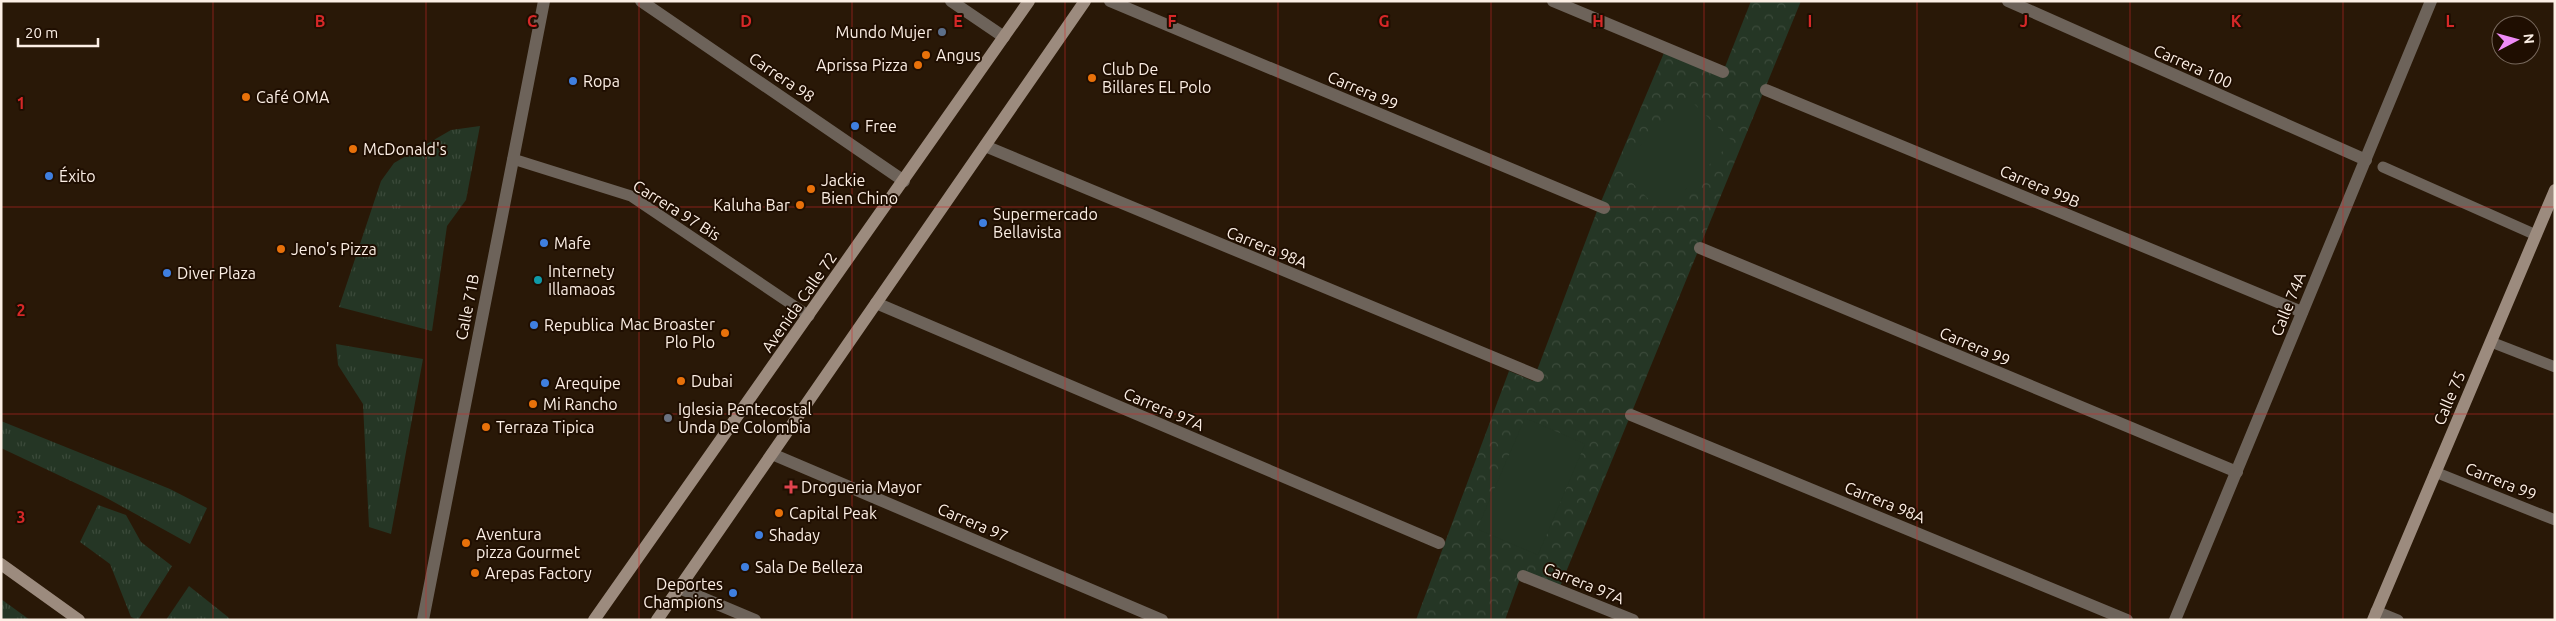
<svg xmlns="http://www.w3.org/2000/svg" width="2556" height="621" font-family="Ubuntu,sans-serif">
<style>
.grass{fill:url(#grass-tufts)}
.park{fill:url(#park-crowns)}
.garden{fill:#253625}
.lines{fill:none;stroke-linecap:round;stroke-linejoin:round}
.lane{stroke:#6d635a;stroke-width:11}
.street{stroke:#6d635a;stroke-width:12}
.secondary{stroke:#9c8b7e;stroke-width:12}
.grid{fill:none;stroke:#d62828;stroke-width:1;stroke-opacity:0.55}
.service-dot{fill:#5c6f8a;stroke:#1f0e01;stroke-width:2}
.food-dot{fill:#e8710a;stroke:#1f0e01;stroke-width:2}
.shop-dot{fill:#3f7fe0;stroke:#1f0e01;stroke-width:2}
.culture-dot{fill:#0f9aa8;stroke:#1f0e01;stroke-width:2}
.worship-dot{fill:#6b7280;stroke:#1f0e01;stroke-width:2}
.health-dot{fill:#e0444e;stroke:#1f0e01;stroke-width:2}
.labels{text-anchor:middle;stroke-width:4;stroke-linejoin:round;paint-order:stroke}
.poi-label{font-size:16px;fill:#fcefe5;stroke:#1f0e01;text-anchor:start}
.street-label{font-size:16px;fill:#fcefe5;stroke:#1f0e01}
.grid-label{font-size:16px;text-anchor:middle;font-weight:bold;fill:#d62828;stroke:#1f0e01;stroke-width:4;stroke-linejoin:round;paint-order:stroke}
</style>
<defs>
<pattern id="grass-tufts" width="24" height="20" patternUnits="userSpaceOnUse" patternTransform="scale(1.25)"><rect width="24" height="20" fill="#253625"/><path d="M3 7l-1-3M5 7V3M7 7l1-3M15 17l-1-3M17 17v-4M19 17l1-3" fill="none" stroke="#3b4a3a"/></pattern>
<pattern id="park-crowns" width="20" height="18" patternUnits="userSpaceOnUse" patternTransform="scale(1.25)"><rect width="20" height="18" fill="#253625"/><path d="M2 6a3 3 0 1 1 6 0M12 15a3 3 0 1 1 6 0" fill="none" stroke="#3b4a3a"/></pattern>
</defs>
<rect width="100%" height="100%" fill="#291807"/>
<g class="grass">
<polygon points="480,126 466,200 447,226 432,331 339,307 381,181 394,163 451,130"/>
<polygon points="336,344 423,359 391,534 369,527 363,404 338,365"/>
<polygon points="1,421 170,489 207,508 190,544 103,496 1,448"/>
<polygon points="98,505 126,515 141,542 172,566 138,620 131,617 110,564 80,542"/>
<polygon points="189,586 228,617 230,620 166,620"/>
<polygon points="1,599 30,620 1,620"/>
</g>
<polygon class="park" points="1751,1 1801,1 1559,589 1522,573 1505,620 1416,620 1509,371 1533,381 1597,211 1666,48 1723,72"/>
<g class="garden">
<polygon points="1687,97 1732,141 1663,213 1618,169"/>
<polygon points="1525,418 1585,444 1538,555 1477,529"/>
</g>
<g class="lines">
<g class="lane">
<polyline points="513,159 631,196 809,316"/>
<polyline points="2383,167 2536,235"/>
<polyline points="2491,342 2555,367"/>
<polyline points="2435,472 2555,520"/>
<polyline points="2376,611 2398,620"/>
</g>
<g class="street">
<polyline points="641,1 904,181"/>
<polyline points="951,1 1004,37"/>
<polyline points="1110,1 1604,208"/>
<polyline points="1553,1 1723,72"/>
<polyline points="2008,1 2366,160"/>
<polyline points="1766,90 2302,312"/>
<polyline points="985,146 1538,376"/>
<polyline points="1700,248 2237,472"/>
<polyline points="876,303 1439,543"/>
<polyline points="1631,415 2127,620"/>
<polyline points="772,454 1162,620"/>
<polyline points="1523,576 1633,620"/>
<polyline points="679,588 755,620"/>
<polyline points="423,620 544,1"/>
<polyline points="2175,620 2431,1"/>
</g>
<g class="secondary">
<polyline points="1,564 79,620"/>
<polyline points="594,620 1029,1"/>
<polyline points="657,620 1085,1"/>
<polyline points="2373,620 2555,190"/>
</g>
</g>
<path class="grid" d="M213 1V620M426 1V620M639 1V620M852 1V620M1065 1V620M1278 1V620M1491 1V620M1704 1V620M1917 1V620M2130 1V620M2343 1V620M1 207H2555M1 414H2555"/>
<circle class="service-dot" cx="942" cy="32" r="5"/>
<g class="food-dot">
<circle cx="926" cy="55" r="5"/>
<circle cx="918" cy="65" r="5"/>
<circle cx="1092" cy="78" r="5"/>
<circle cx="246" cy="97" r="5"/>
<circle cx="353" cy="149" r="5"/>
<circle cx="811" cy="189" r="5"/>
<circle cx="800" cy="205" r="5"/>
<circle cx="281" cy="249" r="5"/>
<circle cx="725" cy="333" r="5"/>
<circle cx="681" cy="381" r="5"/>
<circle cx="533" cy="404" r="5"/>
<circle cx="486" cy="427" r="5"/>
<circle cx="779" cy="513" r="5"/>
<circle cx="466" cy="543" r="5"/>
<circle cx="475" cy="573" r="5"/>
</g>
<g class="shop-dot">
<circle cx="573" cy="81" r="5"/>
<circle cx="855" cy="126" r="5"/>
<circle cx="49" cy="176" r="5"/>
<circle cx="983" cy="223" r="5"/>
<circle cx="544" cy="243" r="5"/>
<circle cx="167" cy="273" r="5"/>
<circle cx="534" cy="325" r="5"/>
<circle cx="545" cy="383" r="5"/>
<circle cx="759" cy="535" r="5"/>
<circle cx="745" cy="567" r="5"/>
<circle cx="733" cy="593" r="5"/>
</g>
<circle class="culture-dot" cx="538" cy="280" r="5"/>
<circle class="worship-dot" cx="668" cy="418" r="5"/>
<path class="health-dot" d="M788.5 479.5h5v5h5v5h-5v5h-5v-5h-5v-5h5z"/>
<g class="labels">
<g class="poi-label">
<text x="932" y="38" text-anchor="end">Mundo Mujer</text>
<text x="936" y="61">Angus</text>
<text x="908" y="71" text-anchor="end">Aprissa Pizza</text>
<text x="1102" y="75">Club De<tspan x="1102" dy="18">Billares EL Polo</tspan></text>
<text x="583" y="87">Ropa</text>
<text x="256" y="103">Café OMA</text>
<text x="865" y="132">Free</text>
<text x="363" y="155">McDonald's</text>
<text x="59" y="182">Éxito</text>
<text x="821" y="186">Jackie<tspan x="821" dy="18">Bien Chino</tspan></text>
<text x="790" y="211" text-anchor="end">Kaluha Bar</text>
<text x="993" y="220">Supermercado<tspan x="993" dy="18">Bellavista</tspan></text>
<text x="554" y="249">Mafe</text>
<text x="291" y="255">Jeno's Pizza</text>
<text x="548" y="277">Internety<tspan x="548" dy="18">Illamaoas</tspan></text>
<text x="177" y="279">Diver Plaza</text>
<text x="715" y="330" text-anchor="end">Mac Broaster<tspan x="715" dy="18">Plo Plo</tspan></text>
<text x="544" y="331">Republica</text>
<text x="691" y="387">Dubai</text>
<text x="555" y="389">Arequipe</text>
<text x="543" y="410">Mi Rancho</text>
<text x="678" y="415">Iglesia Pentecostal<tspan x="678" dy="18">Unda De Colombia</tspan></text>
<text x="496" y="433">Terraza Tipica</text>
<text x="801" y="493">Drogueria Mayor</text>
<text x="789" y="519">Capital Peak</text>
<text x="476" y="540">Aventura<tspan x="476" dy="18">pizza Gourmet</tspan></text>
<text x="769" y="541">Shaday</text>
<text x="755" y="573">Sala De Belleza</text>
<text x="485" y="579">Arepas Factory</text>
<text x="723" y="590" text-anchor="end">Deportes<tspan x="723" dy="18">Champions</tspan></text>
</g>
<g class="street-label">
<text transform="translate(2193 66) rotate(24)" y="6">Carrera 100</text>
<text transform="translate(782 77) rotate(34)" y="6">Carrera 98</text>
<text transform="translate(1363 90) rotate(23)" y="6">Carrera 99</text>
<text transform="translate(2040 186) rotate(23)" y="6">Carrera 99B</text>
<text transform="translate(677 210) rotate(32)" y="6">Carrera 97 Bis</text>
<text transform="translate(1267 247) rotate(22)" y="6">Carrera 98A</text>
<text transform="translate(799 302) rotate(-55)" y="6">Avenida Calle 72</text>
<text transform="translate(2288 304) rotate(-68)" y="6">Calle 74A</text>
<text transform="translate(467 307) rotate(-79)" y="6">Calle 71B</text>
<text transform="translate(1975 346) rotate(23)" y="6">Carrera 99</text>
<text transform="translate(2449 398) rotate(-67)" y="6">Calle 75</text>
<text transform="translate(1164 409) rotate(23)" y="6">Carrera 97A</text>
<text transform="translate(2501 481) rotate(22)" y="6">Carrera 99</text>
<text transform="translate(1885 502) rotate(22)" y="6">Carrera 98A</text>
<text transform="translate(973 522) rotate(23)" y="6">Carrera 97</text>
<text transform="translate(1584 583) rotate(22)" y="6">Carrera 97A</text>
</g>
</g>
<g class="grid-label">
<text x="320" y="27">B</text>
<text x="532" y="27">C</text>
<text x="746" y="27">D</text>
<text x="958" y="27">E</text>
<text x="1172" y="27">F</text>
<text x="1384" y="27">G</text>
<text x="1598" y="27">H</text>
<text x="1810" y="27">I</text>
<text x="2024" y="27">J</text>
<text x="2236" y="27">K</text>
<text x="2450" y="27">L</text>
<text x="21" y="109">1</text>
<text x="21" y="316">2</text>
<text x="21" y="523">3</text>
</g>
<rect width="2556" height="621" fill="none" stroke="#fcefe5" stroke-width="5"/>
<g transform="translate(2516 40) rotate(84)"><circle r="24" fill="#1f0e01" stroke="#77685c"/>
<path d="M0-4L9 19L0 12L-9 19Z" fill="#ef8bf7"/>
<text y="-8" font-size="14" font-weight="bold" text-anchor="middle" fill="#fcefe5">N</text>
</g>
<path d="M18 38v8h80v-8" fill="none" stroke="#fcefe5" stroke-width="2.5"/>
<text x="25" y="38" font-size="15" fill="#fcefe5" stroke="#1f0e01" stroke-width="4" paint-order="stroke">20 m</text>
</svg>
